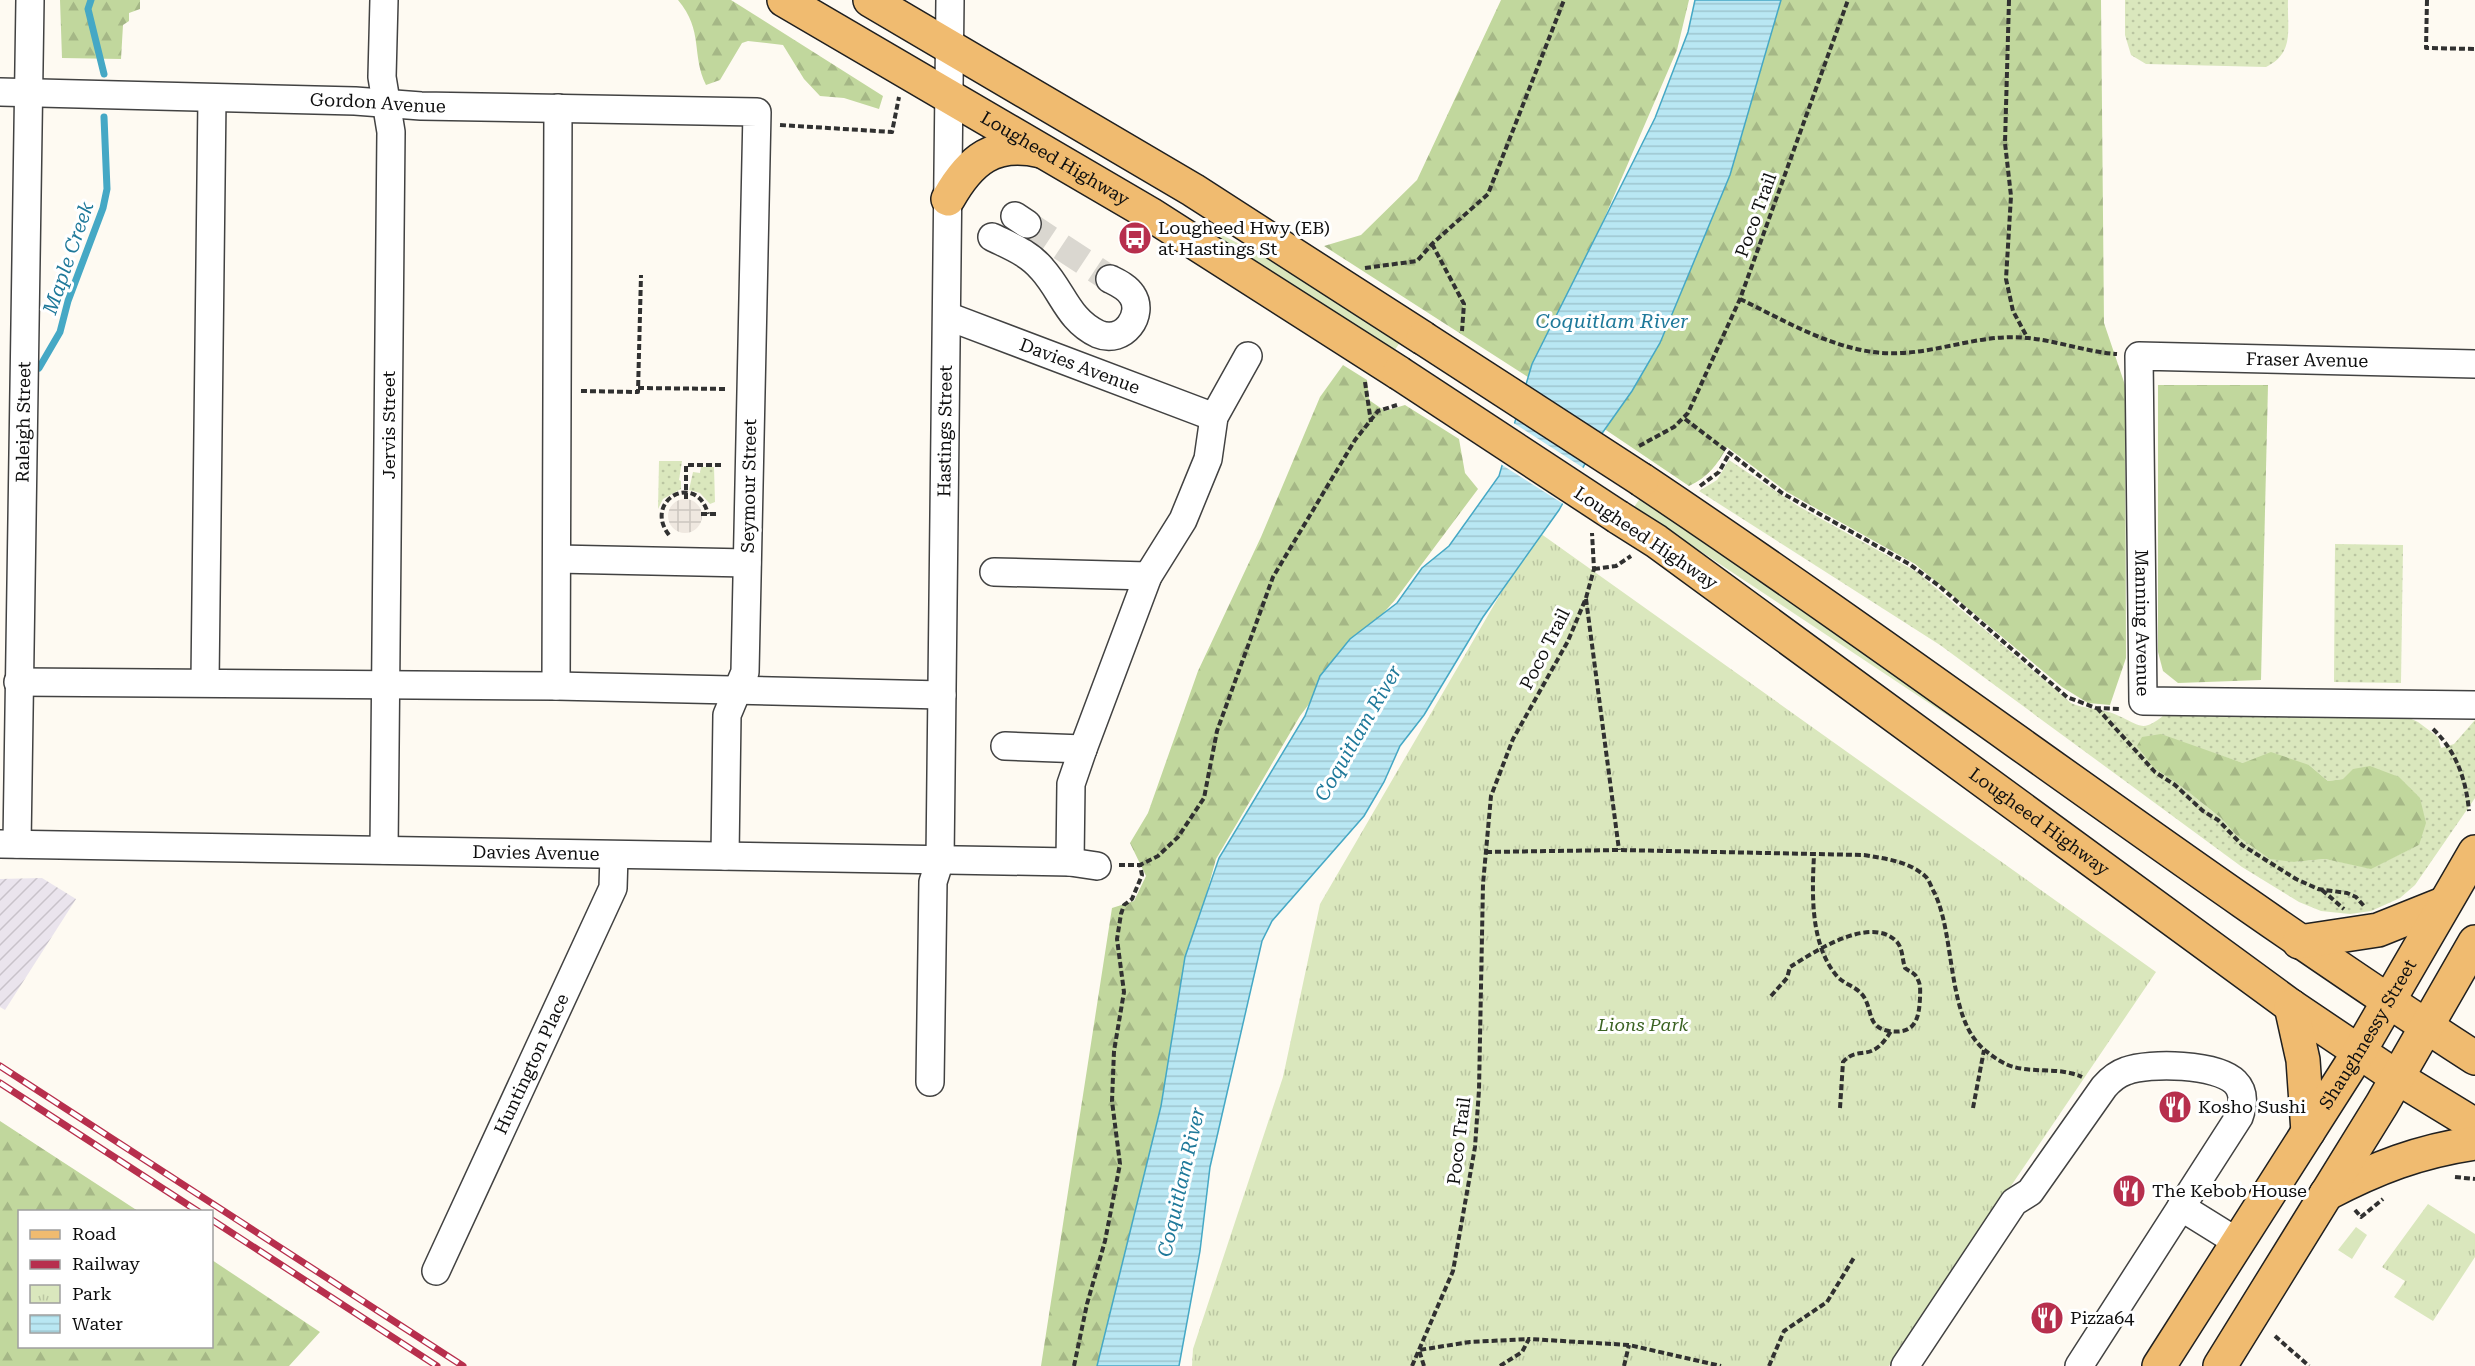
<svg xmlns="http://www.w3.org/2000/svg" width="2475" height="1366" font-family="'Roboto Serif',serif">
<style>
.industrial{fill:url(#industrial-furrows)}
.grass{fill:url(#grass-dots);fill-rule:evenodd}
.forest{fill:url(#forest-firs)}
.park{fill:url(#park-tufts)}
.garden{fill:#dae7bd}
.plaza{fill:url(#plaza-grid)}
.water{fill:url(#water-rules);stroke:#45a8c5;stroke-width:1.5}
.pier{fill:#fefaf2}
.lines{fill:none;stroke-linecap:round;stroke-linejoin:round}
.stream{stroke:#45a8c5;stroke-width:7}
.minor-tunnel{stroke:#dad7d0;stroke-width:27;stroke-dasharray:27 14;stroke-linecap:butt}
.minor-casing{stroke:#424242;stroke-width:30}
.major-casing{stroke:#202020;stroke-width:36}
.path{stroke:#313131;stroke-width:4;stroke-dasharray:6 3;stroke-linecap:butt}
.minor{stroke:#fff;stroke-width:27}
.major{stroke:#f0bb70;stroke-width:33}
.rail-casing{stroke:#b72f4d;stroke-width:7}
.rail{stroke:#fff;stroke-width:4.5;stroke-dasharray:14;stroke-linecap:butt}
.major-bridge-casing{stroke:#202020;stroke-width:36;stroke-linecap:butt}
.major-bridge{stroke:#f0bb70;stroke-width:33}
.labels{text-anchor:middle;stroke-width:6;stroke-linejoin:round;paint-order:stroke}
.street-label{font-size:18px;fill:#0f0f0f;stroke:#fff}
.poi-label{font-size:18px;fill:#0f0f0f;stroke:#fff;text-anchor:start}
.park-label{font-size:18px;font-style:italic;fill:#3b6323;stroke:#fff}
.water-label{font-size:20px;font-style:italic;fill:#1f799a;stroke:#fff}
</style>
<defs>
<pattern id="industrial-furrows" width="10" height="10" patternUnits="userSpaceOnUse" patternTransform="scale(1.5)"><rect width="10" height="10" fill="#eae4ed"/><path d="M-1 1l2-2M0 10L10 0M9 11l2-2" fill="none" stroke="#c8c2ca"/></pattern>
<pattern id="grass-dots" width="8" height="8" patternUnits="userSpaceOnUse" patternTransform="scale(1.5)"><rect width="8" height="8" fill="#dae7bd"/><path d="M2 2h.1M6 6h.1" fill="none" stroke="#bac5a1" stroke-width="1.8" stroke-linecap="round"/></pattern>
<pattern id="forest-firs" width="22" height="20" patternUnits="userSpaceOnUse" patternTransform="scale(1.5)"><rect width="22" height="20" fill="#c1d79d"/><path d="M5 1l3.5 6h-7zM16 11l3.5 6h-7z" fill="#a5b786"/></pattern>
<pattern id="park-tufts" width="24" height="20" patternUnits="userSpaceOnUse" patternTransform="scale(1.5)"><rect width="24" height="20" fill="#dae7bd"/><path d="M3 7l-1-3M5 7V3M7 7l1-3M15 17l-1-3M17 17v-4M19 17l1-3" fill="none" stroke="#bac5a1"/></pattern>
<pattern id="plaza-grid" width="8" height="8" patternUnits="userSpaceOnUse" patternTransform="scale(1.5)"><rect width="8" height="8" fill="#efe8e0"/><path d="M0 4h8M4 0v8" fill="none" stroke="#ccc6bf"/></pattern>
<pattern id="water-rules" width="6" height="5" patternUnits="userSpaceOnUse" patternTransform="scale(1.5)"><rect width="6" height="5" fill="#b9e7f3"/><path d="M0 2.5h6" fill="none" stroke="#9ec5cf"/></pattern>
</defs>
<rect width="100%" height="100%" fill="#fefaf2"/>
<polygon class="industrial" points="42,878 76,899 5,1010 0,1007 0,879"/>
<g class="grass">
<path d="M2125 0H2288C2287 29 2295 53 2266 67L2146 64 2131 55 2125 35Z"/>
<path d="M1729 460 1798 506 1917 572 2071 703C2084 709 2099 708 2112 713 2143 725 2140 736 2170 710L2407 717 2418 722 2438 737 2441 748 2454 744 2475 720V798L2415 885 2400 898 2371 911 2350 914 2321 911 2299 902 2242 867 1940 645 1699 491 1717 480ZM2183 743 2243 763 2309 765 2328 781 2343 779 2419 845 2371 868 2325 859 2294 862 2236 835 2221 818 2182 787 2154 768Z"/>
<polygon points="659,461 682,461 679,480 681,481 681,489 663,499 658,509"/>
<polygon points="701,467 714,467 715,502 710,504 700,493 689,490 693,472 700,473"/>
<polygon points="2335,544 2403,545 2401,683 2334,682"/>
</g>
<g class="forest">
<polygon points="60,0 140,0 140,9 129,13 129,21 123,25 121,59 62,58"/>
<path d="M678 0H731L883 96 879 109 844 98 820 96 804 79 783 45 748 41 742 43 720 80 706 85C691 54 704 31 678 0Z"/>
<polygon points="1501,0 1689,0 1677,50 1534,381 1324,246 1361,235 1417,180"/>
<path d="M1770 0H2101L2104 323 2125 385 2126 658 2110 705 2088 703 2062 687 1915 564 1787 492 1727 447C1717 465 1708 477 1689 486L1597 424Z"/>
<polygon points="1343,365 1367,380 1369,400 1385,411 1405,405 1459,439 1465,473 1478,489 1395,600 1342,660 1300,716 1216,859 1183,980 1171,1108 1104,1366 1041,1366 1112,908 1134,901 1146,876 1130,843 1148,813 1198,671 1261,537 1320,397"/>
<polygon points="2158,385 2268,385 2261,680 2178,683 2163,671 2158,652"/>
<polygon points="2161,734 2243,763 2271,752 2309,765 2328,781 2343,779 2353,769 2370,766 2399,777 2420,798 2426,823 2419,845 2371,869 2325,859 2294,862 2270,859 2236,835 2221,818 2182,787 2154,768 2137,746 2142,737"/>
<polygon points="0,1121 138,1211 20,1212 20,1346 212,1346 212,1260 320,1332 289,1366 0,1366"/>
</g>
<g class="park">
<polygon points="1537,531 2156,972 1889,1366 1192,1366 1193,1349 1283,1077 1320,904"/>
<polygon points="2428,1204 2475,1234 2475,1257 2433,1321 2394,1297 2405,1281 2382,1267"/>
</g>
<g class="garden">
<polygon points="1218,233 1265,257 1401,341 1392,354 1214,238"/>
<polygon points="1641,497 1976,730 1974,733 1691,545 1632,510"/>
<polygon points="2356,1227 2367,1235 2352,1259 2338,1250"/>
</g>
<circle class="plaza" cx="685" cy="516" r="17"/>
<polygon class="water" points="1695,0 1781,0 1730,175 1660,343 1632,391 1603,432 1559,510 1483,617 1424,715 1400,746 1384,782 1364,816 1272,921 1262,941 1210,1167 1200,1251 1179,1366 1097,1366 1161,1106 1185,957 1219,858 1305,716 1320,676 1350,639 1397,603 1422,568 1449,546 1499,476 1532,364 1655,118 1688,32"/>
<polygon class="pier" points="1512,422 1585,469 1565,505 1499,463"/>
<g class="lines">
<g class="stream">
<polyline points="91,0 88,9 104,74"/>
<polyline points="39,368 60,332 68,301 103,208 107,189 104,117"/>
</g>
<polyline class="minor-tunnel" points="1027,224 1110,279"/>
<defs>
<g id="minor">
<polyline points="384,0 382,77 391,132 384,850"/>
<path id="s1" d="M0 92 355 101 421 106 757 112 745 672 727 715 725 856"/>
<polyline points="1015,216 1027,224"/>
<path d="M992 237C1010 246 1029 253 1042 269 1063 292 1068 320 1098 334 1124 345 1145 314 1132 295 1127 287 1118 283 1110 279"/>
<path id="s2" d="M947 316 1214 417"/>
<path id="s3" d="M2475 364 2139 356 2143 701 2475 705"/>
<polyline points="557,559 747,563"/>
<polyline points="994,572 1148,576"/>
<polyline points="18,682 556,686 942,695"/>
<polyline points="205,682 212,98"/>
<polyline points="556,686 558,108"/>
<polyline points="1005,746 1083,749"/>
<path id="s4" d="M0 844 1070 862 1097 866"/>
<path id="s5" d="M17 844 30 0"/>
<polyline points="1070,862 1071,784 1083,749 1148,576 1183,520 1208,459 1214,417 1248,356"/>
<path id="s6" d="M930 1082 933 882 940 860 950 0"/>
<polyline points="2181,1207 2239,1243"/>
<path id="s7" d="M436 1271 613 888 614 855"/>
<path d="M1905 1366 2014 1202 2030 1192 2104 1087C2110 1080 2117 1074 2126 1071 2150 1062 2217 1064 2235 1082 2245 1092 2243 1106 2239 1117L2079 1366"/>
</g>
<g id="major">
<path id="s8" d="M784 0 1150 214 1399 373"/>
<polyline points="870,0 1193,190 1423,338"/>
<path d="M948 199C970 160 994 140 1041 151"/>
<path d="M1642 480C1923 668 2191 874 2475 1058"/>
<path id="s9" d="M1618 517 1656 541 2291 1006 2398 1078 2475 1125"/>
<polyline points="2299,942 2378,930 2443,904"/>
<polyline points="2291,1006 2303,1060 2308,1132"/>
<path d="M2326 1194C2376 1168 2419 1151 2475 1143"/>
<path id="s10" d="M2159 1366 2359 1052 2475 852"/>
<polyline points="2220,1366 2382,1104 2475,942"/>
</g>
</defs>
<use href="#minor" class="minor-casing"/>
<use href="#major" class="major-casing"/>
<g class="path">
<polyline points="2009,0 2005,143 2011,196 2006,279 2013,311 2027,337"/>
<polyline points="2427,0 2426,48 2475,49"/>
<polyline points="780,125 892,132 899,97"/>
<polyline points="1432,244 1464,304 1462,331"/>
<polyline points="1365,268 1417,261 1432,244 1488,194 1564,0"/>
<path d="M1740 299C1790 323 1844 357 1902 353 1943 351 1986 333 2028 338 2058 341 2087 352 2117 354"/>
<polyline points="1365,382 1371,422"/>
<polyline points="638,388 728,389"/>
<polyline points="581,391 638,392 641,275"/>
<polyline points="1685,419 1782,493 1909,564 1938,585 2067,697 2096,708 2121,709"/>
<polyline points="1639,446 1674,427 1688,413 1740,299 1848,0"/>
<polyline points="1700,486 1719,472 1729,454"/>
<polyline points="686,499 686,465 724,465"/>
<polyline points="701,514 719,514"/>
<path d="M669 535C642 500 697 471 708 514"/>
<polyline points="1594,569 1616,566 1631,556"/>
<polyline points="1586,599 1619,850"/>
<polyline points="2097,708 2155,772 2175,785 2203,811 2218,820 2242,845 2296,879 2318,889 2347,893 2356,897 2364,906"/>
<path d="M2433 729C2456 751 2466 779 2469 811"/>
<path d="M1486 852 1619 850 1864 855C1886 859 1908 861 1925 876 1929 879 1931 887 1934 892 1956 935 1946 1021 1986 1051 1993 1057 2005 1065 2014 1067 2036 1073 2060 1067 2082 1077"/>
<polyline points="1119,865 1140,865"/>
<polyline points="2322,890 2344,909"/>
<path d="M1771 996 1787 978 1790 967C1814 952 1871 914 1897 942 1903 949 1902 959 1905 968 1910 972 1916 973 1918 980 1921 985 1920 992 1920 998 1919 1019 1915 1035 1889 1031 1867 1027 1873 1012 1864 997 1857 986 1844 985 1836 975 1810 943 1812 893 1814 855"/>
<path d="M1840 1108 1843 1062C1859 1044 1871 1065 1891 1031"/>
<polyline points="1973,1108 1984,1050"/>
<polyline points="2455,1177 2475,1179"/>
<polyline points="2355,1210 2361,1217 2383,1199"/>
<polyline points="2275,1336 2309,1366"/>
<polyline points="1074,1366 1087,1304 1105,1241 1120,1164 1112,1101 1114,1051 1124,992 1117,939 1121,914 1124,905 1132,899 1142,875 1140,865 1158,856 1178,837 1204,798 1217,731 1273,577 1355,440 1378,411 1397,405"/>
<polyline points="1412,1366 1453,1271 1475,1147 1479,1090 1483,884 1491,796 1513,739 1568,641 1586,598 1594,569 1592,533"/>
<polyline points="1424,1366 1419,1350 1470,1342 1529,1339"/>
<polyline points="1500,1366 1522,1352 1529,1339 1629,1345 1721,1366"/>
<polyline points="1624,1366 1629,1345"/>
<polyline points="1769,1366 1784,1331 1827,1302 1855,1256"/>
</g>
<use href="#minor" class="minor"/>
<use href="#major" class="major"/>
<defs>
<g id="rail">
<polyline points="0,1066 463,1366"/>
<polyline points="0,1083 199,1212"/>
<polyline points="212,1220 437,1366"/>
</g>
</defs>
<use href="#rail" class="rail-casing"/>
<use href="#rail" class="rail"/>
<defs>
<g id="major-bridge">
<polyline points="1423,338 1642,480"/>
<polyline points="1399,373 1618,517"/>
</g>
</defs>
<use href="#major-bridge" class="major-bridge-casing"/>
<use href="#major-bridge" class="major-bridge"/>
</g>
<defs>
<symbol id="bus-disc" viewBox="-11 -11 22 22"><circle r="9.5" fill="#b72f4d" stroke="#fff"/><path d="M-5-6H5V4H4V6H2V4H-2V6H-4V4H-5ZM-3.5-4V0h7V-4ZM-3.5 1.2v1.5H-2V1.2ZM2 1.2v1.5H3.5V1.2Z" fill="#fff"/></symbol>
<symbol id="restaurant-disc" viewBox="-11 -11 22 22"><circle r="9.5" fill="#b72f4d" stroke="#fff"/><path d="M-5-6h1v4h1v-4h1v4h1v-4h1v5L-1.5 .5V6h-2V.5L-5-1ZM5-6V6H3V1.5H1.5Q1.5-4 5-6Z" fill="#fff"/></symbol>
</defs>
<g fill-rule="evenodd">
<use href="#bus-disc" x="1116" y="219" width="38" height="38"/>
<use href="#restaurant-disc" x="2156" y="1088" width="38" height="38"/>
<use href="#restaurant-disc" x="2110" y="1172" width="38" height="38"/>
<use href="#restaurant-disc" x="2028" y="1299" width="38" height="38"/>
</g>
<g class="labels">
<g class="street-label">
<text dy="6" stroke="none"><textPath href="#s1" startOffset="378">Gordon Avenue</textPath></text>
<text dy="6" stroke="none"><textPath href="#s8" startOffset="314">Lougheed Highway</textPath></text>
<text transform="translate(1756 215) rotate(-70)" y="6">Poco Trail</text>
<text transform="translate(2307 360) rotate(1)" y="6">Fraser Avenue</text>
<text dy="6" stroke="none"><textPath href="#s2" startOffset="142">Davies Avenue</textPath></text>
<text dy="6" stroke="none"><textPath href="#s5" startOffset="422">Raleigh Street</textPath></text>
<text transform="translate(389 425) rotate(-90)" y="6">Jervis Street</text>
<text dy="6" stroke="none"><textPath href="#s6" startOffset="652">Hastings Street</textPath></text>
<text transform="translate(749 486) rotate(-89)" y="6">Seymour Street</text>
<text transform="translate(1646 538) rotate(34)" y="6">Lougheed Highway</text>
<text dy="6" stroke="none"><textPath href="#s3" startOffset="603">Manning Avenue</textPath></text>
<text transform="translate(1545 649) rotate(-63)" y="6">Poco Trail</text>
<text dy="6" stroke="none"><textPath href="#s9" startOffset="520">Lougheed Highway</textPath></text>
<text dy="6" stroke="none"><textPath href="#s4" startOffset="536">Davies Avenue</textPath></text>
<text dy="6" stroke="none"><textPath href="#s10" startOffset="392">Shaughnessy Street</textPath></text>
<text dy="6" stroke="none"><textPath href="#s7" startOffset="228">Huntington Place</textPath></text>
<text transform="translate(1459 1141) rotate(-83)" y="6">Poco Trail</text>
</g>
<g class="poi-label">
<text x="1158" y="234">Lougheed Hwy (EB)<tspan x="1158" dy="21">at Hastings St</tspan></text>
<text x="2198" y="1113">Kosho Sushi</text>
<text x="2152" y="1197">The Kebob House</text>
<text x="2070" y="1324">Pizza64</text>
</g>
<g class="park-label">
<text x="1643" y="1031">Lions Park</text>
</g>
<g class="water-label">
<text transform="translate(68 258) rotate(-71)" y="7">Maple Creek</text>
<text x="1612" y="328">Coquitlam River</text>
<text transform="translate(1358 733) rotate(-60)" y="7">Coquitlam River</text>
<text transform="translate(1181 1182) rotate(-77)" y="7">Coquitlam River</text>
</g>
</g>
<rect x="18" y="1210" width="195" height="138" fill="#ffffff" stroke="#9f9f9f" stroke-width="1.5"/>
<rect x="30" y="1230" width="30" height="9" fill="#f0bb70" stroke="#9f9f9f" stroke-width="1.5"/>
<text x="72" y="1240" font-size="18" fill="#0f0f0f">Road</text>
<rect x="30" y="1260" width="30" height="9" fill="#b72f4d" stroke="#9f9f9f" stroke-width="1.5"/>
<text x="72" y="1270" font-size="18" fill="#0f0f0f">Railway</text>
<rect x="30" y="1285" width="30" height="18" fill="url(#park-tufts)" stroke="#9f9f9f" stroke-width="1.5"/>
<text x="72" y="1300" font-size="18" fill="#0f0f0f">Park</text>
<rect x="30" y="1315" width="30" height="18" fill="url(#water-rules)" stroke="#9f9f9f" stroke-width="1.5"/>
<text x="72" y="1330" font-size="18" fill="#0f0f0f">Water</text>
</svg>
